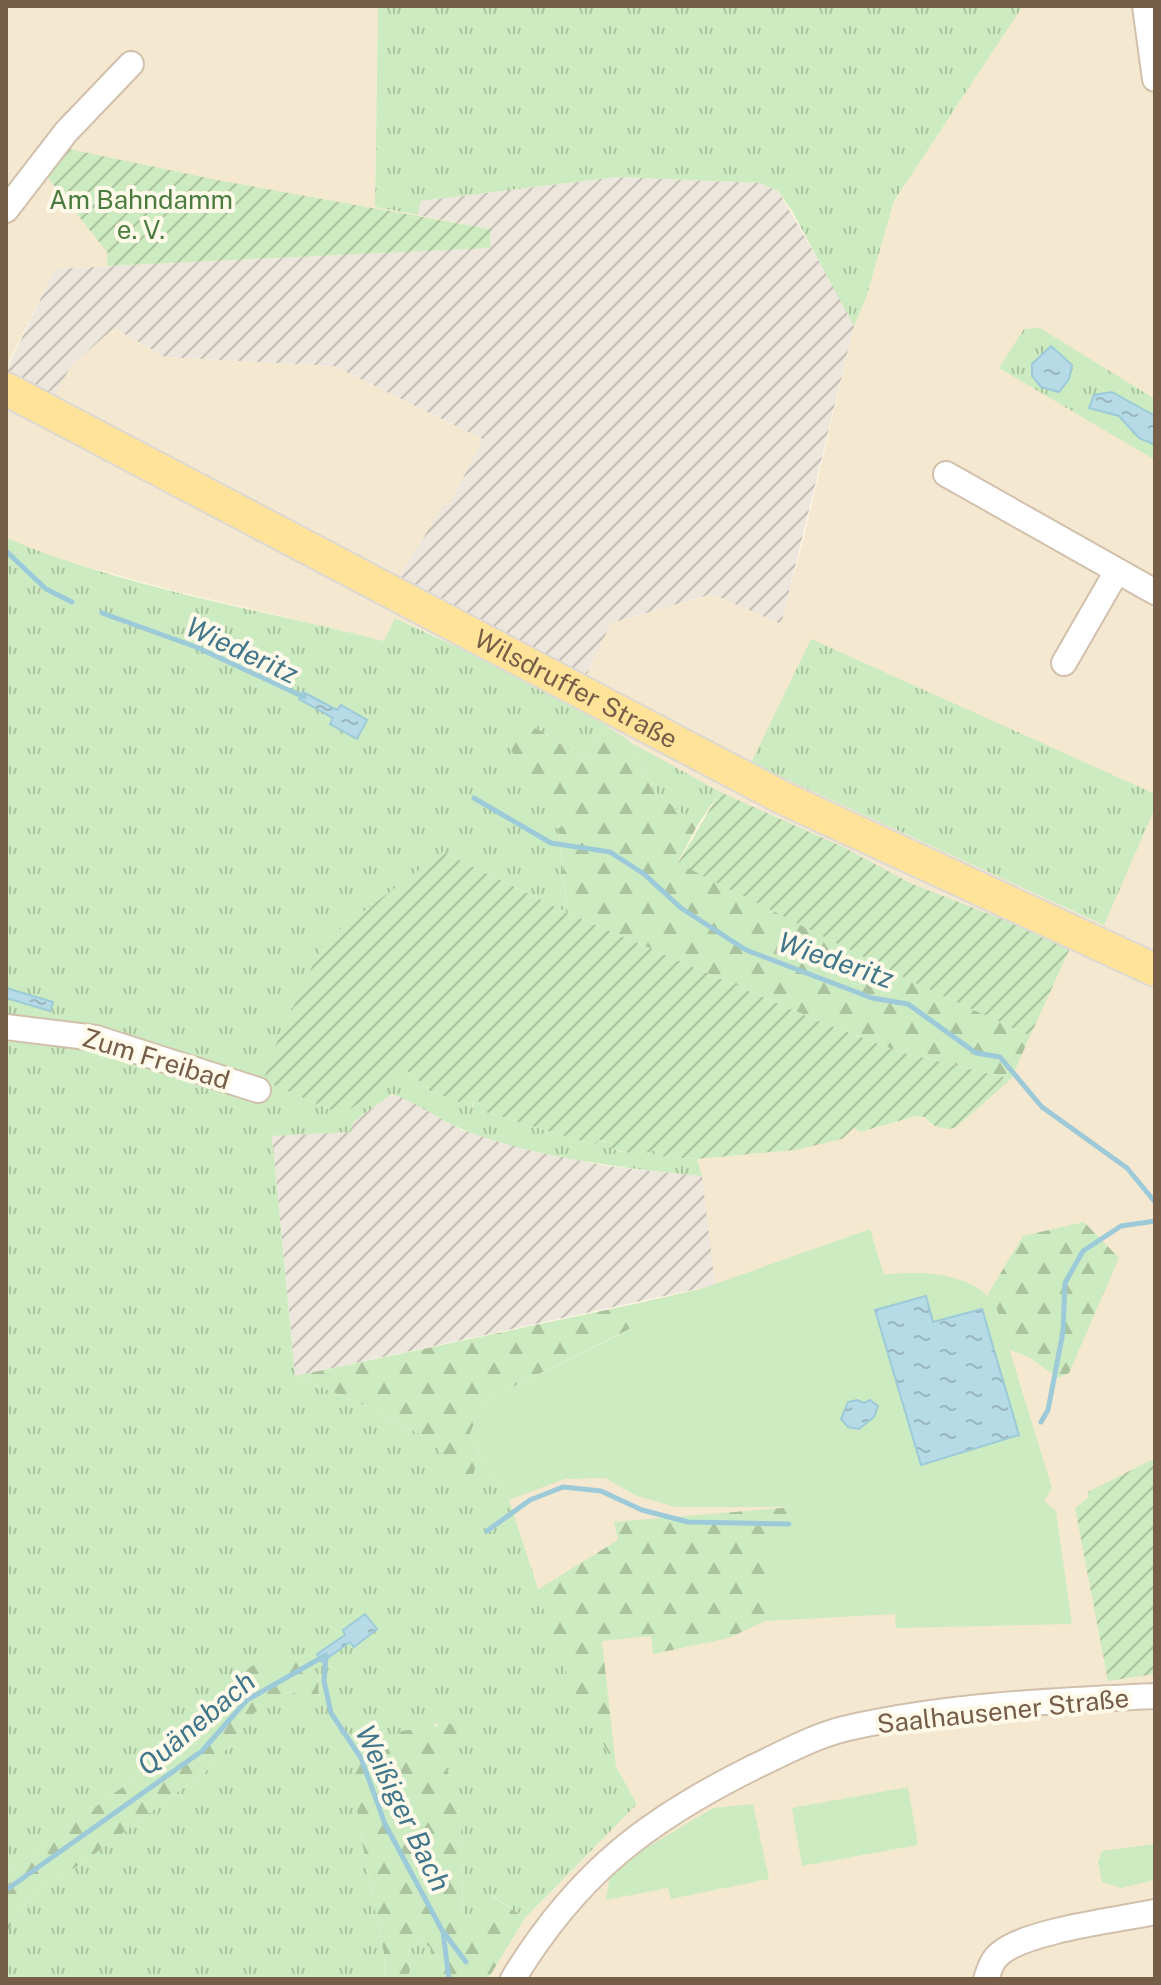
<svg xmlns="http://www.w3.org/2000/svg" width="1161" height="1985" font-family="'Public Sans',sans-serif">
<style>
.residential{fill:#f5e8d0}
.industrial{fill:url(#industrial-furrows)}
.grass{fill:url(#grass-tufts)}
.forest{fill:url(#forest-firs)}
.park{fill:#cdebc0}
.garden{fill:url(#garden-furrows)}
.water{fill:url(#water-ripples);stroke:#9ccad9;stroke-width:2}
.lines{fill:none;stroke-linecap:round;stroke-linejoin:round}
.stream{stroke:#9ccad9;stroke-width:5}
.minor-casing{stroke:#d1c0ac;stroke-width:28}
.major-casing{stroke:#ded8d3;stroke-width:36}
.minor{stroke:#fff;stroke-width:24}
.major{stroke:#fee398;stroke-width:32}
.labels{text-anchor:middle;stroke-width:8;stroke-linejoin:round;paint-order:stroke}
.park-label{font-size:26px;fill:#4b7c3f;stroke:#fff9e9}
.street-label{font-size:26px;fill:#765d48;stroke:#fff9e9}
.water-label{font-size:28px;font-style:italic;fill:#41768b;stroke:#fff9e9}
</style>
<defs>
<pattern id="industrial-furrows" width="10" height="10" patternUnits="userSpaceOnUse" patternTransform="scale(2)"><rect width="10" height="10" fill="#ece6dd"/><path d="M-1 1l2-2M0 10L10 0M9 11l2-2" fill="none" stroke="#c4beb5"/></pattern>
<pattern id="grass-tufts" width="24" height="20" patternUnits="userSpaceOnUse" patternTransform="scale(2)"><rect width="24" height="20" fill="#cdebc0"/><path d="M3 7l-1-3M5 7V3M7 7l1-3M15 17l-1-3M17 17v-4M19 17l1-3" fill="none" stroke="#abc29e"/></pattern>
<pattern id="forest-firs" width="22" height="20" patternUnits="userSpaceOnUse" patternTransform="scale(2)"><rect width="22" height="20" fill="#cdebc0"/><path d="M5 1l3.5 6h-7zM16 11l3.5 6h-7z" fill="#abc29e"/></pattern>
<pattern id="garden-furrows" width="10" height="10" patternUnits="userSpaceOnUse" patternTransform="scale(2)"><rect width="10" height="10" fill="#cdebc0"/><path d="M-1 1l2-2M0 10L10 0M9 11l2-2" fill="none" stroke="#abc29e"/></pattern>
<pattern id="water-ripples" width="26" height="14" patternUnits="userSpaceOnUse" patternTransform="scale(2)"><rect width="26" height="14" fill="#b6dbe7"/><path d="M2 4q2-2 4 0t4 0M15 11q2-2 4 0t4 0" fill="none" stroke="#99b5bd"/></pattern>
</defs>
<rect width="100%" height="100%" fill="#fdf5e2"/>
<g class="residential">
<polygon points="6,6 378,6 375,207 490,229 490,248 55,269 6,368"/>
<polygon points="1023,6 1155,6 1155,1979 488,1979 525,1918 637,1804 568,1680 509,1500 480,1454 629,1330 639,1303 715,1285 697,1159 795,1150 854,1128 860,1132 916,1116 925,1117 931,1125 1011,1079 719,793 502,668 396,618 384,641 167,589 46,555 6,538 6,371 54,395 71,366 114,328 165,357 334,366 484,439 449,506 445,504 413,585 586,675 610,623 712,594 780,623 803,541 854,326 866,298 894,201"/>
</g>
<g class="industrial">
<polygon points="617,177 760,183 778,191 852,318 854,326 781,624 712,594 611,623 586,676 400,576 444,504 449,506 483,439 334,366 165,357 114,328 71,366 54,396 6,371 55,269 490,248 490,229 418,215 419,201"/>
<polygon points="392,1094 412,1101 462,1130 540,1152 606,1166 702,1176 715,1285 295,1376 272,1136 351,1132 353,1122"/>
</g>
<g class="grass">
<polygon points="378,6 1023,6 894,201 866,298 854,326 792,211 778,191 760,183 617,177 420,201 418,215 375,207"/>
<polygon points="1040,328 1155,399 1155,460 999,368 1024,329"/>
<path d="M6 538C126 588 258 609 384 641L395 618 502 668 607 726 584 760 543 732 571 820 558 830 568 913 443 852 266 1081 331 1110 394 1068 409 1072 430 1091 473 1107 475 1094 485 1112 595 1145 599 1140C608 1142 608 1147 616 1150 632 1156 641 1150 656 1150L659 1156 697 1159 702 1176C622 1168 540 1159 464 1130 439 1120 418 1103 392 1094L353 1122 351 1132 272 1136 295 1376 364 1405 437 1443 473 1475 480 1454 509 1500 568 1680 637 1804 525 1918 492 1895 474 1920 463 1913C461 1861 468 1793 435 1750L455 1742 436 1723 359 1827 384 1954 385 1979H6V1933L32 1893 81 1864 215 1764 254 1712 288 1691 319 1699 318 1675 213 1690 174 1749 6 1873Z"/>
<polygon points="811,639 1155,794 1155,808 1104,925 751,763"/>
<polygon points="632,743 720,792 697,826 652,789"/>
<polygon points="416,1938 431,1946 435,1979 407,1979 410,1970 408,1952"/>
</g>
<g class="forest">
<polygon points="495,709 543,732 584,760 607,726 632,743 652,789 697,826 678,862 909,980 1030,1036 1011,1079 900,1052 816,1020 568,913 558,829 571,819 531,799"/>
<polygon points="1084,1222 1119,1258 1069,1373 1058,1378 1029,1357 1010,1350 988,1294 1023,1236"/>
<polygon points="639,1303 630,1329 484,1401 469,1436 480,1454 473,1475 452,1477 437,1443 364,1405 295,1376"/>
<polygon points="793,1507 792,1529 766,1536 765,1621 729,1638 653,1654 651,1636 602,1641 616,1767 568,1680 537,1590 618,1540 614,1522"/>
<polygon points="270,1655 291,1659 318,1675 319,1700 288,1691 254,1713 215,1764 81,1864 32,1893 6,1933 6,1873 174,1749 213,1690"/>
<path d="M467 1721 468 1743 455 1742 436 1751C468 1794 461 1860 463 1913L474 1919 491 1895 525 1918 488 1979H435L430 1947 417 1938 408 1952 410 1970 407 1979H385L384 1954 359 1827 353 1764 402 1731Z"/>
</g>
<g class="park">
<path d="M870 1229 884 1275C919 1270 975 1272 996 1306L1052 1488 1044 1501 1056 1511 1072 1624 896 1628 895 1614 765 1621 766 1536 792 1529 793 1507H676L637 1496 605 1478 564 1479 509 1500 469 1436 484 1401 629 1330 639 1303 701 1289Z"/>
<polygon points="908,1787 918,1845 802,1866 792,1808"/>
<polygon points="753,1804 769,1879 671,1899 668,1888 606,1900 611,1869 713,1808"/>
<polygon points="1155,1844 1155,1880 1121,1888 1102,1882 1098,1862 1102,1851"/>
</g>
<g class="garden">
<polygon points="64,148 222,181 490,229 490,248 107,266 108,253 44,173"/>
<polygon points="720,792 843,847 912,884 1071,946 1030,1036 909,980 678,863"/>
<path d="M443 852 568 913 816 1020 900 1052 1011 1079 955 1128C941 1130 933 1127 925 1117L916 1116 860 1132 854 1128 842 1139 795 1150 697 1159 658 1156 656 1150 637 1155 610 1148 604 1141 599 1140 595 1145 485 1112 475 1095 472 1107 430 1091 409 1072 395 1069 389 1083 350 1109 331 1110 265 1081 266 1066 324 941Z"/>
<polygon points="1155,1458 1155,1674 1108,1681 1075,1508 1088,1498 1088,1492"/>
</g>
<g class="water">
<polygon points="1051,346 1072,365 1069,379 1059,392 1041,387 1032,376 1032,364"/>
<polygon points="1112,392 1155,416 1155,445 1139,438 1119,416 1089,408 1094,395"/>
<polygon points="303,692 337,710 341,705 367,720 357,739 330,724 333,718 299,699"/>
<polygon points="6,988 53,1002 50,1011 6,998"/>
<polygon points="926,1296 933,1322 982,1309 1019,1435 921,1465 875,1310"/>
<polygon points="857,1400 864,1403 870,1400 878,1406 874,1417 859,1429 848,1427 841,1419 848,1402"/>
<polygon points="365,1614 377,1629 354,1647 350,1642 322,1662 317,1654 345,1635 343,1630"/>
</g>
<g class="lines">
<g class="stream">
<polyline points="6,551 46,589 72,602"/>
<polyline points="102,613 196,647 304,697"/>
<polyline points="474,798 551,843 610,852 644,874 681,908 746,950 872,998 908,1004 976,1053 1000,1057 1042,1107 1127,1168 1155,1202"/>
<polyline points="1041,1422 1048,1410 1063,1332 1065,1283 1083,1251 1121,1226 1155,1221"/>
<polyline points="487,1531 530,1500 563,1487 601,1491 642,1510 688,1522 789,1524"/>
<polyline points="326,1656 324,1681 331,1713 361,1758 385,1824 443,1932 449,1979"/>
<polyline points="6,1890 202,1751 247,1700 326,1655"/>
<polyline points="445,1934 466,1962"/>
</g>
<defs>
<g id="minor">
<polyline points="1145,6 1155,79"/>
<polyline points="6,210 66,132 131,64"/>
<polyline points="946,474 1155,592"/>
<polyline points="1064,663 1117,571"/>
<polyline points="6,1027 96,1038 258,1090"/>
<path d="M513 1979C576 1875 645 1821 754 1767 784 1753 816 1735 848 1728 948 1705 1053 1701 1155 1696"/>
<path d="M986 1979C990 1968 992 1959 1002 1952 1031 1930 1117 1920 1155 1912"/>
</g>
<g id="major">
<path id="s1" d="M6 389 783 798 1155 970"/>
</g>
</defs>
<use href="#minor" class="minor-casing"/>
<use href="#major" class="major-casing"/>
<use href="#minor" class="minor"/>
<use href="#major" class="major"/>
</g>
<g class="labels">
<g class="park-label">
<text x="141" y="209">Am Bahndamm<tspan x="141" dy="30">e. V.</tspan></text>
</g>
<g class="street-label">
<text dy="9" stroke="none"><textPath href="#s1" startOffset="644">Wilsdruffer Straße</textPath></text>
<text transform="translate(156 1059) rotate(17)" y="9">Zum Freibad</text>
<text transform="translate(1003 1711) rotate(-6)" y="9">Saalhausener Straße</text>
</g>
<g class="water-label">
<text transform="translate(242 650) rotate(25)" y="10">Wiederitz</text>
<text transform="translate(836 960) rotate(19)" y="10">Wiederitz</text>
<text transform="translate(196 1723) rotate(-40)" y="10">Quänebach</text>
<text transform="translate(403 1808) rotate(64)" y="10">Weißiger Bach</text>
</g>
</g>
<rect width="1161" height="1985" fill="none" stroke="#765d48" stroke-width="16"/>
</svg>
